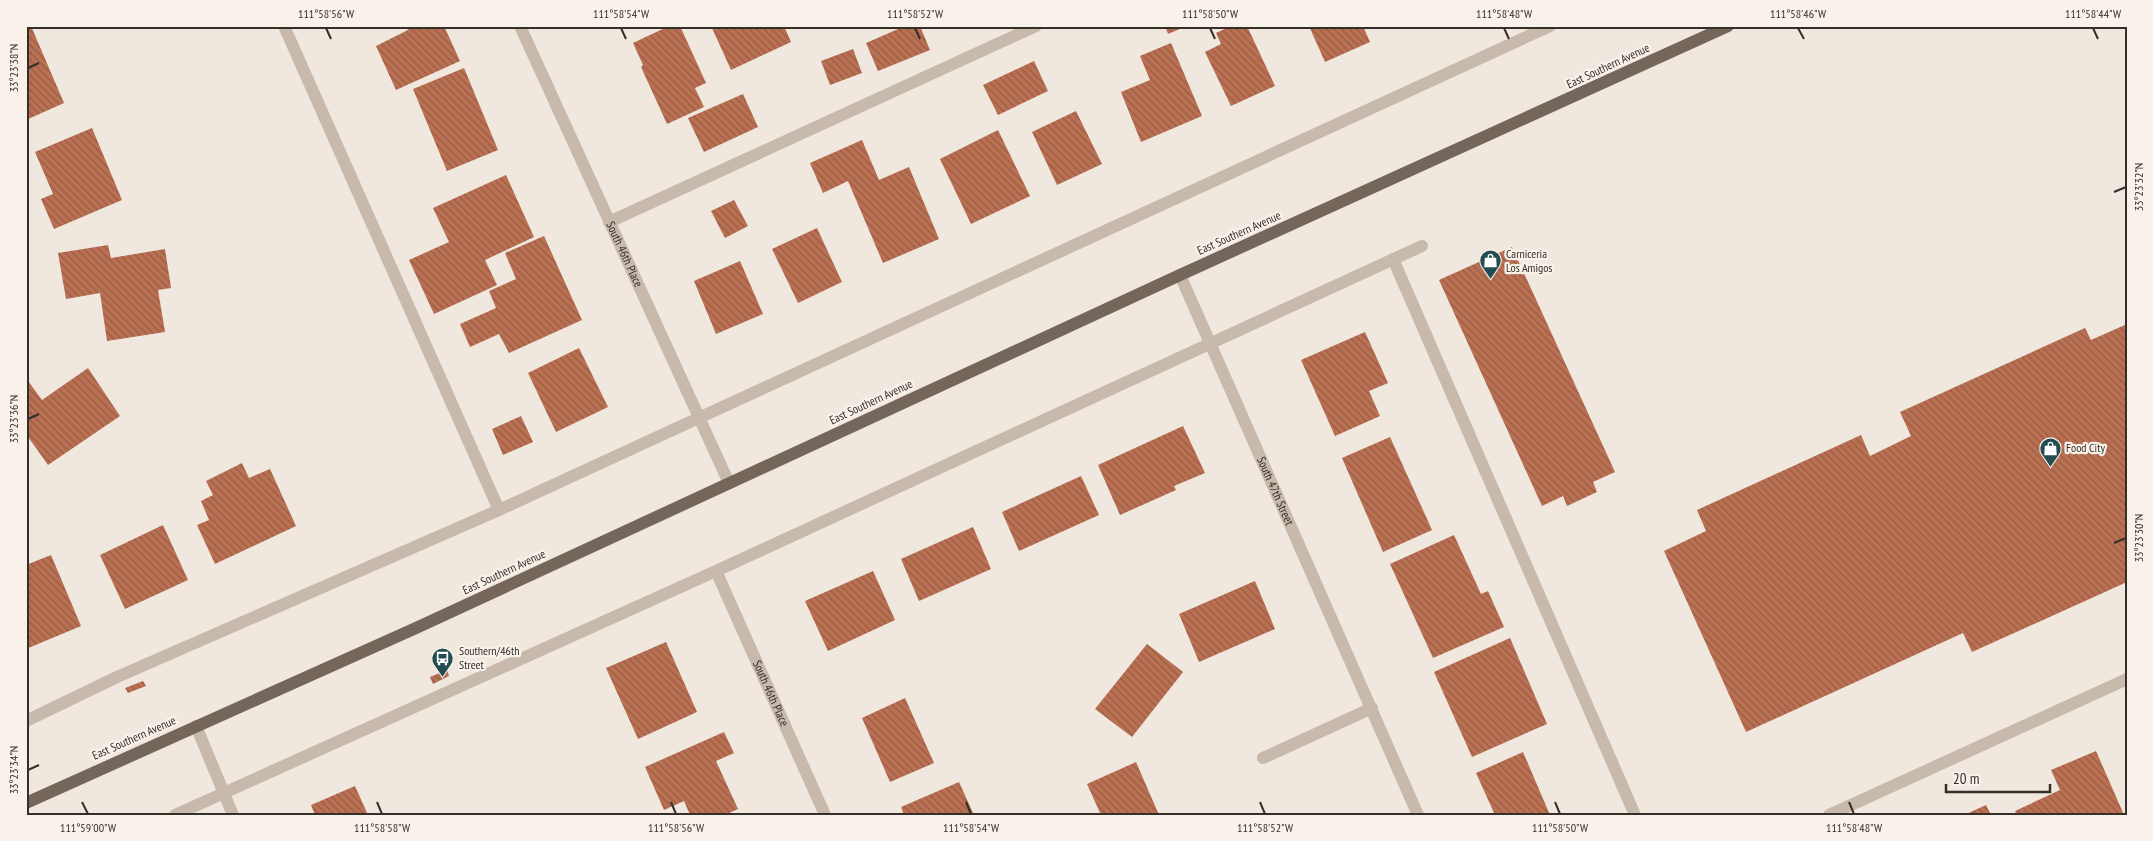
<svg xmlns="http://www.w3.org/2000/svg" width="2153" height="841" font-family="'PT Sans Narrow',sans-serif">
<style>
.building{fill:url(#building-back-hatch)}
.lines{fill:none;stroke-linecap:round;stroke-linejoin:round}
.minor{stroke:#c7b9ab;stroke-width:12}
.major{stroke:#75665c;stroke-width:12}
.ticks{fill:none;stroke:#352e29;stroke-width:2}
.labels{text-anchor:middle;stroke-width:4.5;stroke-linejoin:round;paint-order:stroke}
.street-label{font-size:12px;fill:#352e29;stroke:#f8f2ea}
.poi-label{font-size:12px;fill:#352e29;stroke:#f8f2ea;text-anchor:start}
.neatline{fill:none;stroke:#352e29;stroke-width:2}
.ticks-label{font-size:12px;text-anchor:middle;fill:#352e29}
</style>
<defs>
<pattern id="building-back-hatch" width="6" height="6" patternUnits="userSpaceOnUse" patternTransform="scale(1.25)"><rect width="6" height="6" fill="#ba7052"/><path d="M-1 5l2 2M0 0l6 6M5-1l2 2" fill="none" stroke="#985c44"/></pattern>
</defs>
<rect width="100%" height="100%" fill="#f0e8de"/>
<g class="building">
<polygon points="26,26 31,26 64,103 26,120"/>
<polygon points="406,26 444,26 460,61 396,90 376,46 408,30"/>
<polygon points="669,26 680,26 706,83 695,88 704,107 667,124 641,67 643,65 633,43"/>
<polygon points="716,26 784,26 791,42 731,70 712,28"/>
<polygon points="905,26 920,26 930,50 878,71 866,43"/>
<polygon points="1165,26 1187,26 1168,34"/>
<polygon points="1231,26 1247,26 1275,86 1231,106 1205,52 1221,44 1216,33"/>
<polygon points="1309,26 1363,26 1370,42 1325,62"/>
<polygon points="1171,43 1202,116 1141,142 1121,92 1150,80 1140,56"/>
<polygon points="853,49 862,73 830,85 821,61"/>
<polygon points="1034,61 1048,91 998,115 983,85"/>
<polygon points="464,68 498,150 447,171 413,89"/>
<polygon points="743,94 758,127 704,152 688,118"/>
<polygon points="1076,111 1102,164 1057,185 1032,132"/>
<polygon points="92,128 122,200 54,229 41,199 53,194 35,152"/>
<polygon points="998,130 1030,196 971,224 940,159"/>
<polygon points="862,140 879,180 909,167 939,239 883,263 848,181 823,193 810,163"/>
<polygon points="506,175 534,237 485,260 497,285 434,314 409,260 449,242 433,208"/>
<polygon points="734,200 748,226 725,238 711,211"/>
<polygon points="817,228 842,282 798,303 772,249"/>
<polygon points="544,236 582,320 509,353 499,334 470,347 460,324 496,308 489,291 516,279 505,253"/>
<polygon points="108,245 111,258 165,249 171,288 158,290 165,332 107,341 100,293 66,299 58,253"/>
<polygon points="1512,247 1615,472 1593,482 1597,492 1567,506 1563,496 1542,506 1439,280"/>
<polygon points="740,261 763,314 716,334 694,281"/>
<polygon points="2127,324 2127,582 1972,652 1963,633 1746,732 1664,551 1706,531 1697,510 1861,435 1870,456 1911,436 1900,412 2085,328 2091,340"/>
<polygon points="1365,332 1388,383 1369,391 1380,416 1335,436 1301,360"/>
<polygon points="579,348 608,407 556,432 528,373"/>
<polygon points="88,368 120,416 48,465 26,434 26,378 42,400"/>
<polygon points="521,416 533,442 503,455 492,429"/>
<polygon points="1183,426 1205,473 1174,486 1176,490 1120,515 1098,465"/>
<polygon points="1390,437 1432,530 1383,552 1342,458"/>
<polygon points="242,463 249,478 270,469 296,526 215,564 197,525 209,520 201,501 213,495 206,481"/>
<polygon points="1081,476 1099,515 1019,551 1002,512"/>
<polygon points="163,525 188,580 125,609 100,555"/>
<polygon points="973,527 991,569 919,601 901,559"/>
<polygon points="1454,535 1481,594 1488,591 1504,627 1433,658 1390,564"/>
<polygon points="51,555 81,626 26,649 26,565"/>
<polygon points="873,571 895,620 828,651 805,601"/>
<polygon points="1255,581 1275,629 1199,662 1179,614"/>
<polygon points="1510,638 1547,724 1472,757 1434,672"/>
<polygon points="666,642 697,712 638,739 606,668"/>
<polygon points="1147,644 1183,672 1132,737 1095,709"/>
<polygon points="447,670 449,676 433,684 430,677"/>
<polygon points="143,681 146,686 128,693 125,688"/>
<polygon points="905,698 934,763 890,782 862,718"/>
<polygon points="724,732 734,753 716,761 738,809 725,815 690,815 684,801 664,810 645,767"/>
<polygon points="2096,751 2124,815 2017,815 2015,811 2060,790 2051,770"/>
<polygon points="1523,752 1550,815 1495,815 1476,773"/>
<polygon points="1136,762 1159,815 1101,815 1087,784"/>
<polygon points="959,782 974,815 904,815 901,807"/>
<polygon points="355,786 368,815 315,815 311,805"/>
<polygon points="1986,805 1991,815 1964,815"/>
</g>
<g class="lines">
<g class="minor">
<polyline points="284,26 499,510"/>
<path id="s1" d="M520 26 729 483"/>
<polyline points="609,222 1036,26"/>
<polyline points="1393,259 1635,815"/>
<path id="s2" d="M1180 275 1418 815"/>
<path id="s3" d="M716 571 825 815"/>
<polyline points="26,721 117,677 499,510 1550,26"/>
<polyline points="196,726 233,815"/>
<polyline points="1263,758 1372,708"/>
<polyline points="175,815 716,571 1422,246"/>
<polyline points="1829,815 2127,679"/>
</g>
<polyline class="major" points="26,803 416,628 1180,275 1728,26"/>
</g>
<path class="ticks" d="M326 28 331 39M621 28 626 39M915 28 920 39M1210 28 1215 39M1504 28 1509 39M1798 28 1804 39M2093 28 2098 39M28 68 39 63M2114 192 2126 187M28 419 39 414M2114 543 2126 538M28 770 39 765M82 802 88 814M377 802 382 814M671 802 676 814M966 802 971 814M1260 802 1265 814M1555 802 1560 814M1849 802 1854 814"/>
<defs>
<symbol id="shop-pin" viewBox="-11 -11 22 30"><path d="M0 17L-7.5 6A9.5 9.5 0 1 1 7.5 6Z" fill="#234d52" stroke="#f8f2ea"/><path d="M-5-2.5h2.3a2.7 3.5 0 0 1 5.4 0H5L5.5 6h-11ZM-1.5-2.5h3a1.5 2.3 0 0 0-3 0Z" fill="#fff"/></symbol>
<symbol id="bus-pin" viewBox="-11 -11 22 30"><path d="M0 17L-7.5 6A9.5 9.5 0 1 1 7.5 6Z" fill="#234d52" stroke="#f8f2ea"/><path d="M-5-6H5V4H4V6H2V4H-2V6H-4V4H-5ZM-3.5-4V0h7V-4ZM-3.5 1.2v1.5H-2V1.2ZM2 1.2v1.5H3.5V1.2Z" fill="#fff"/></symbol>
</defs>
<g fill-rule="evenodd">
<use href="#shop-pin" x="1478" y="248" width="25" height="34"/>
<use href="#shop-pin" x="2038" y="436" width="25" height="34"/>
<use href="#bus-pin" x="430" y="646" width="25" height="34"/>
</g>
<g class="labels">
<g class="street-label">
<text transform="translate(1608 66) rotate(-25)" y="4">East Southern Avenue</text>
<text transform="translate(1239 233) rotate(-24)" y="4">East Southern Avenue</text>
<text dy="4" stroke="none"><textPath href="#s1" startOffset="251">South 46th Place</textPath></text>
<text transform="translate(871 402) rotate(-25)" y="4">East Southern Avenue</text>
<text dy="4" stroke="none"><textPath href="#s2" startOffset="236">South 47th Street</textPath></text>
<text transform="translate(504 572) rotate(-25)" y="4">East Southern Avenue</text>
<text dy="4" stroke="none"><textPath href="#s3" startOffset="134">South 46th Place</textPath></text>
<text transform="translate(134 738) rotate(-24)" y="4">East Southern Avenue</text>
</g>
<g class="poi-label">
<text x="1506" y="258">Carniceria<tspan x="1506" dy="14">Los Amigos</tspan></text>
<text x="2066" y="452">Food City</text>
<text x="459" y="655">Southern/46th<tspan x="459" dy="14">Street</tspan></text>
</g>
</g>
<rect width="2153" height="841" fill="none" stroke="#f8f2ea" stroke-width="55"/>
<path d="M1946 784v8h104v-8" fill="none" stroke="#352e29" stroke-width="2.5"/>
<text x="1953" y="784" font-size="15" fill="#352e29" stroke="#f8f2ea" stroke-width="4" paint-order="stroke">20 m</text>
<rect x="28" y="28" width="2098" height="786" class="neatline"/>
<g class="ticks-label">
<text x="326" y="18">111°58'56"W</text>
<text x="621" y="18">111°58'54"W</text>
<text x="915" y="18">111°58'52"W</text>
<text x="1210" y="18">111°58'50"W</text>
<text x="1504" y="18">111°58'48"W</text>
<text x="1798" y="18">111°58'46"W</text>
<text x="2093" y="18">111°58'44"W</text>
<text transform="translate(14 68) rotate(-90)" y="4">33°23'38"N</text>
<text transform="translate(2139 187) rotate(-90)" y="4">33°23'32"N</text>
<text transform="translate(14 419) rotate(-90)" y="4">33°23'36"N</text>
<text transform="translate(2139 538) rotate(-90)" y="4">33°23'30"N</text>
<text transform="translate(14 770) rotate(-90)" y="4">33°23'34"N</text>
<text x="88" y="832">111°59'00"W</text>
<text x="382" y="832">111°58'58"W</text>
<text x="676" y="832">111°58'56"W</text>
<text x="971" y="832">111°58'54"W</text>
<text x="1265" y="832">111°58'52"W</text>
<text x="1560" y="832">111°58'50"W</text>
<text x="1854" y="832">111°58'48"W</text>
</g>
</svg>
